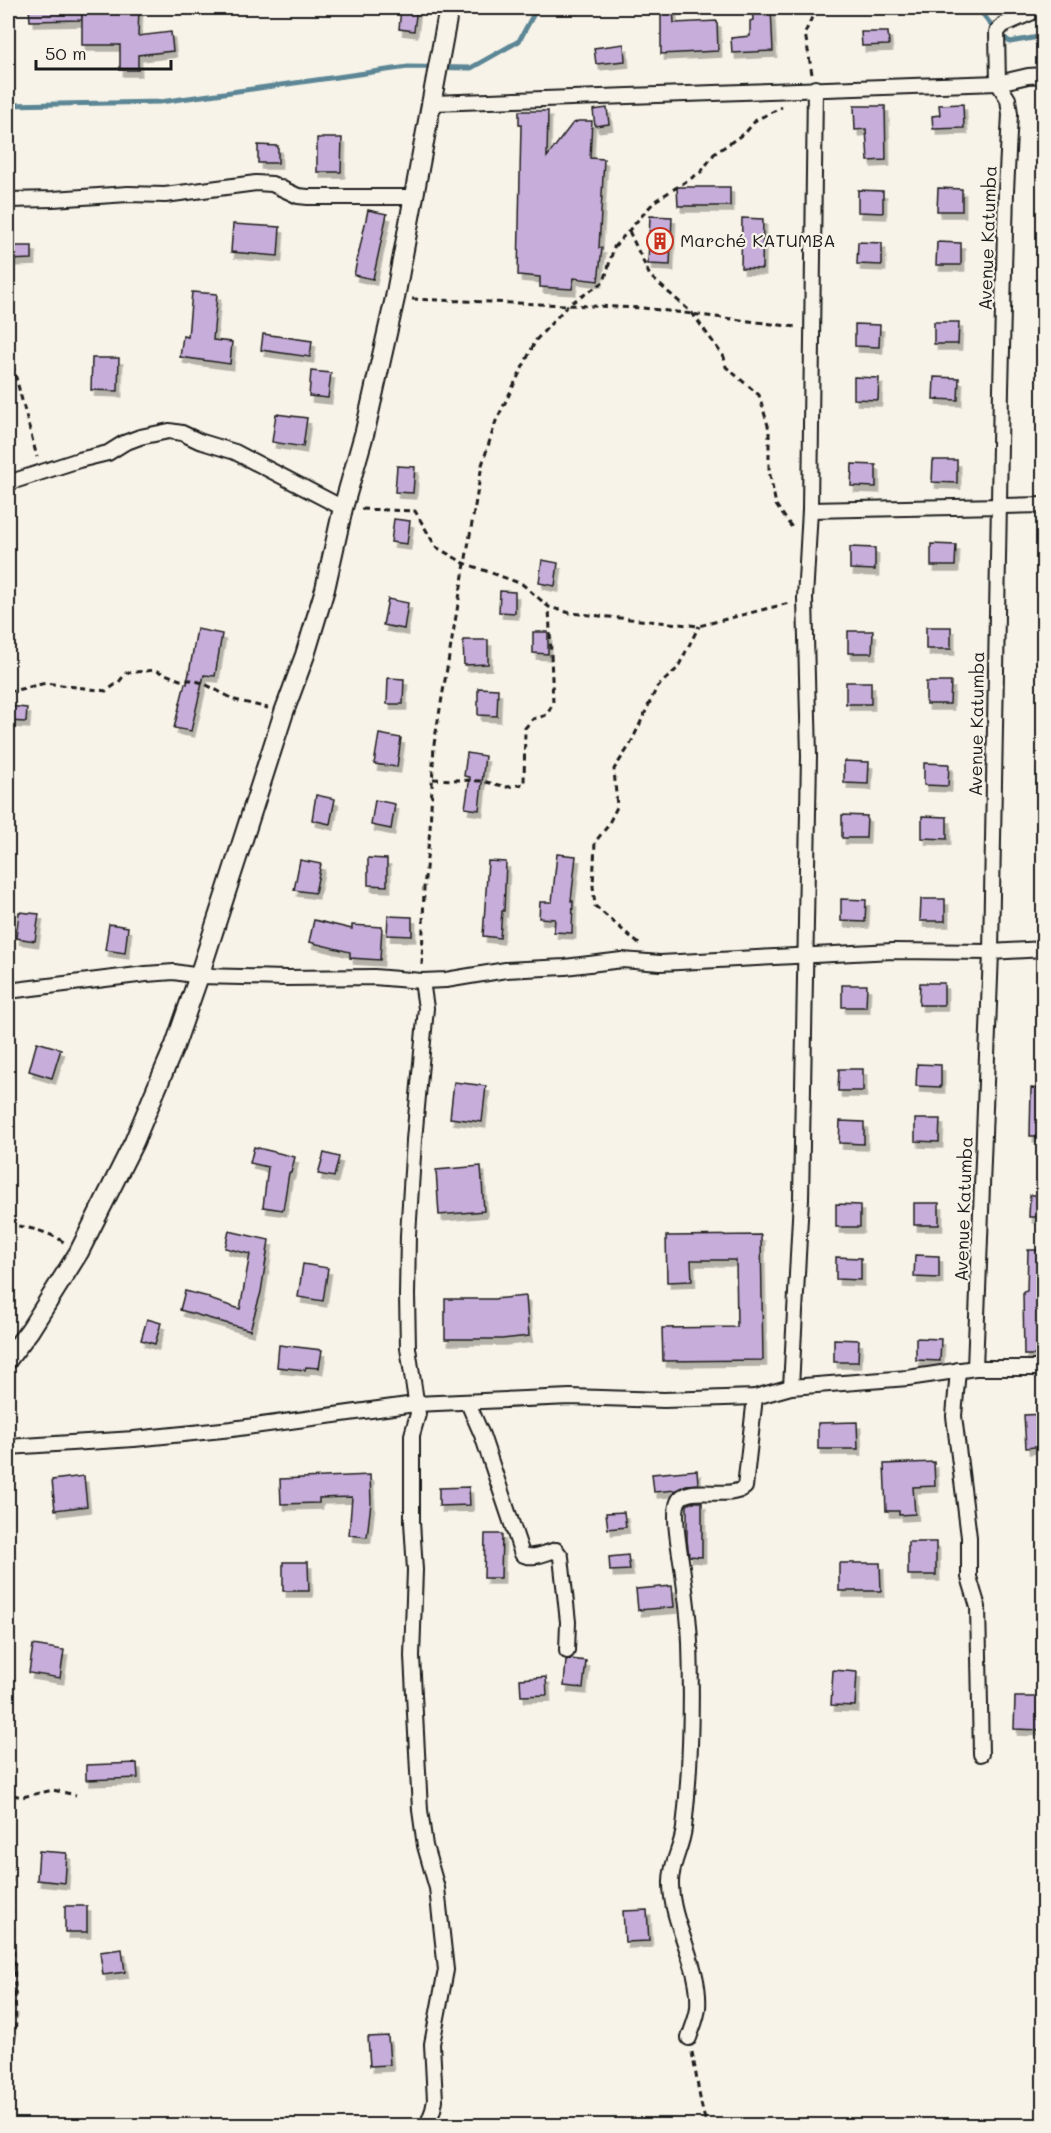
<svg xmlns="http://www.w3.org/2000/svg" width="1051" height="2133" font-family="Mali,sans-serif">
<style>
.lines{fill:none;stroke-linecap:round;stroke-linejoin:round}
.stream{stroke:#5b8695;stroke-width:5}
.building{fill:#c7adda;stroke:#1c1c1c;stroke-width:1.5;filter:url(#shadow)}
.minor-casing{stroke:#1c1c1c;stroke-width:18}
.tertiary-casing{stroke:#1c1c1c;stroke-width:22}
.path{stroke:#1c1c1c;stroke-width:3;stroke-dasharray:6 4.5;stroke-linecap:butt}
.minor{stroke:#f7f3e8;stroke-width:14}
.tertiary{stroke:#f7f3e8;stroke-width:18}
.labels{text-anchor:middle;stroke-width:4.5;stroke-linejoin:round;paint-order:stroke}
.street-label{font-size:18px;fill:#1c1c1c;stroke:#f7f3e8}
.poi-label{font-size:18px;fill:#1c1c1c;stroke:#f7f3e8;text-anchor:start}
</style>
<defs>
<filter id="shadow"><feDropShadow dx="3.5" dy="6" stdDeviation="0" flood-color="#0004"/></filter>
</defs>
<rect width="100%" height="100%" fill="#f7f3e8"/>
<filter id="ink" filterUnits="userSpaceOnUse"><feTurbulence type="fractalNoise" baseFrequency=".0167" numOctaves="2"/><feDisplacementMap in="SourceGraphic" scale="12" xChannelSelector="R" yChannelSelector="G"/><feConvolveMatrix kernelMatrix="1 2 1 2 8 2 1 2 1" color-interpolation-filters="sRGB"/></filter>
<g filter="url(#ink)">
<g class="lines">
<g class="stream">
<polyline points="978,8 997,32 1010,42 1044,36"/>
<polyline points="8,105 160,102 408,67 471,68 519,41 537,8"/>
</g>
</g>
<g class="building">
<polygon points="29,8 82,8 82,20 30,21"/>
<polygon points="82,8 139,8 138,36 171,32 173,51 138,55 138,70 120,70 120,45 82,45"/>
<polygon points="401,8 417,8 414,31 399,29"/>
<polygon points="661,8 673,8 674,23 717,21 718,51 661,54"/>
<polygon points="752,8 771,8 773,51 732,53 731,38 750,36 750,21 753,20"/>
<polygon points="861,32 888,32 889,45 862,46"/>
<polygon points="624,44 625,61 596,64 594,48"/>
<polygon points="963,104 964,128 933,129 932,116 940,115 939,105"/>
<polygon points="854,106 885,106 886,160 868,161 866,129 855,130"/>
<polygon points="607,108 609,124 595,126 593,110"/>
<polygon points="519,111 548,111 547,157 572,124 578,121 592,121 590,158 604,159 599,248 602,248 598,281 574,278 572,289 540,287 540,277 518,275 521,125 519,125"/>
<polygon points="317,138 342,138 341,172 317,172"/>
<polygon points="258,145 278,146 278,163 258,163"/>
<polygon points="677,187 730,187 730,206 678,206"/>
<polygon points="938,188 962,189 962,211 937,211"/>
<polygon points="858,190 883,191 883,213 858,212"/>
<polygon points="368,210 387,214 373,279 354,275"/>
<polygon points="650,216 672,217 670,265 648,264"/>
<polygon points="742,218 763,219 762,269 741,268"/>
<polygon points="233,224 280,227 278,256 231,252"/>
<polygon points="858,242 882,243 882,265 857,264"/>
<polygon points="937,242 961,243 961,265 936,265"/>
<polygon points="8,246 32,246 32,259 8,260"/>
<polygon points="192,292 217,294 213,340 232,342 230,364 180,357 183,336 188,337"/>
<polygon points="934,322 959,322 958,344 934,344"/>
<polygon points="855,324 880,325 879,347 855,346"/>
<polygon points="263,334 312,341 310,357 261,350"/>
<polygon points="92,358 119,358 118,391 91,390"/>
<polygon points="311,371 331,373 328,398 309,396"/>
<polygon points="854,377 879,378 878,400 854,399"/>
<polygon points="934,377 959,378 958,400 933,399"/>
<polygon points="276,414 307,418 303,447 272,442"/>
<polygon points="933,460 957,460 957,483 932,482"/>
<polygon points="852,464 876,465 876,487 851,486"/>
<polygon points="397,466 415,467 413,493 395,492"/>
<polygon points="394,519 410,521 407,544 391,542"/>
<polygon points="931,544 956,545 955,566 931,566"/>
<polygon points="850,547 875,548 875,570 850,569"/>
<polygon points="542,560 558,563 555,586 539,583"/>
<polygon points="500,591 515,592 515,613 499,612"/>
<polygon points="388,599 408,603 404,629 383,625"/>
<rect x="926" y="627" width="25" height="22"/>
<polygon points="197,629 222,634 215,676 204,675 191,731 174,728 185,683 187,684"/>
<polygon points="848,631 873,631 872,653 848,653"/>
<polygon points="533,632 548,632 548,654 533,653"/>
<polygon points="463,640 488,640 488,664 464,665"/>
<polygon points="388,678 404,679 403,704 387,704"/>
<rect x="846" y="682" width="25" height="22"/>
<polygon points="926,682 951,682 950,704 926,704"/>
<polygon points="478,688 498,689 497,716 478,715"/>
<polygon points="8,706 27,708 26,722 8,721"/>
<polygon points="379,734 401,738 397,767 374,764"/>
<polygon points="467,753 485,756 479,810 465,808 470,777 464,776"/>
<polygon points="844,761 869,762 868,784 844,783"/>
<polygon points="924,763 949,764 948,786 924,785"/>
<polygon points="316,795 335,799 330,824 312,820"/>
<polygon points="375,800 395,804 391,829 371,825"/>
<polygon points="842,815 867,816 866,838 842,838"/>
<polygon points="922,816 947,817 947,839 922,838"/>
<polygon points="557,854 576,856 571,901 573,901 572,933 554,932 555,919 539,918 540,902 552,902"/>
<polygon points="368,858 387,859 387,886 368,885"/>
<polygon points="300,860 321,864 315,893 294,890"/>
<polygon points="488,861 506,862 504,911 502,911 500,938 483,936"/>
<polygon points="841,899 866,900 865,922 841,921"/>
<polygon points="921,899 945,899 945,921 920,921"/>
<polygon points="19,912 39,914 35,941 16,938"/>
<polygon points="388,916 412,917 412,936 387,935"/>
<polygon points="314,920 352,929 352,925 382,927 380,960 350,958 350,952 309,942"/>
<polygon points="109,924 128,927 125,953 105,950"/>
<polygon points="920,983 944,983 944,1005 919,1005"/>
<polygon points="842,985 867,985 866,1007 842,1007"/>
<polygon points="37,1042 61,1049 52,1078 29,1071"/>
<polygon points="917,1064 941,1065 941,1087 916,1086"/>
<polygon points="839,1069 863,1069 863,1091 838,1091"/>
<polygon points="454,1082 486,1086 482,1122 450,1118"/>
<polygon points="1031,1088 1044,1089 1044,1136 1030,1136"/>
<polygon points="915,1119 940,1119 939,1142 915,1141"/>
<polygon points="840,1121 864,1122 864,1144 839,1143"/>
<polygon points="254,1147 295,1157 291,1173 289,1173 283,1210 263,1207 268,1167 250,1163"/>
<polygon points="324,1153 339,1157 334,1177 318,1174"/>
<polygon points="481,1166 484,1211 439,1215 436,1170"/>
<polygon points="1030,1195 1044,1195 1044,1217 1029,1217"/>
<rect x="914" y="1203" width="25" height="22"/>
<polygon points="836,1204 860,1205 860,1227 836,1227"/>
<polygon points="229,1231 269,1240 261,1292 250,1330 180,1310 185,1291 209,1297 209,1299 240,1309 250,1254 225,1248"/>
<polygon points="761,1235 763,1360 663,1361 662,1328 737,1327 736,1260 691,1260 692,1281 667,1282 666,1236"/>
<polygon points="1028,1250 1044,1250 1044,1355 1024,1355 1023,1292 1027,1291"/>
<polygon points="915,1255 939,1256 939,1278 914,1277"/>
<polygon points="836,1257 861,1258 861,1280 836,1279"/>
<polygon points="303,1264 328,1268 323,1301 298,1297"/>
<polygon points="526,1296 529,1336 502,1339 445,1339 445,1299 494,1299"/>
<polygon points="147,1319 161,1323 155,1344 141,1340"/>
<polygon points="916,1338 941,1339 940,1361 916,1360"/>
<polygon points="834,1339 859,1340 858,1362 834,1362"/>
<polygon points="279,1345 322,1350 319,1368 306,1367 305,1370 277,1367"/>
<polygon points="1044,1414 1044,1446 1026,1448 1024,1415"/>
<polygon points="857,1422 858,1449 818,1449 818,1423"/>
<polygon points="934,1462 935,1486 913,1487 915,1514 899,1515 899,1511 886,1511 884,1464"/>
<polygon points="697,1470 698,1484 686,1485 676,1490 654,1492 652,1474"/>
<polygon points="370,1475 371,1503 367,1537 349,1535 352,1497 319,1498 319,1503 281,1504 280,1479"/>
<polygon points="84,1476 87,1506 55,1510 52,1480"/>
<polygon points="469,1487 470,1505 439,1506 439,1488"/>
<polygon points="692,1502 702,1502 702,1557 689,1556 687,1540 687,1505"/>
<polygon points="624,1512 626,1527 608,1529 606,1513"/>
<polygon points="485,1534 502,1534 501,1578 484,1578"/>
<rect x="908" y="1542" width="28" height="33"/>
<polygon points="628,1555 630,1570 610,1571 609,1557"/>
<polygon points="283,1562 308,1562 309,1591 283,1591"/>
<polygon points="839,1563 880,1563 881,1591 839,1591"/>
<polygon points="672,1586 674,1607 638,1610 636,1589"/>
<polygon points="33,1645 64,1650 60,1678 29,1673"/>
<polygon points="571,1659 586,1661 583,1688 564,1686 566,1660"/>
<polygon points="833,1670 857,1672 855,1706 831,1705"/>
<polygon points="546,1677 547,1695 521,1696 520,1679"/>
<polygon points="1015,1697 1042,1697 1042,1730 1014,1729"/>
<polygon points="137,1763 138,1778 86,1780 86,1765"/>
<polygon points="39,1851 67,1853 65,1883 37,1880"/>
<rect x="65" y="1906" width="22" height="26"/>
<polygon points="647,1910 649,1941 625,1942 623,1911"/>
<polygon points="122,1949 125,1972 103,1975 100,1952"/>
<polygon points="388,2036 390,2065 370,2066 368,2037"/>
</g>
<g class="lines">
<defs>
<g id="minor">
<polyline points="433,103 998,83 1028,76 1044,75"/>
<polyline points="8,200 53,199 128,194 165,195 256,183 272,184 298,196 308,197 415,197"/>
<polyline points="8,483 79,460 108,453 124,443 140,437 169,431 182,433 199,441 235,452 343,508"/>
<polyline points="810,510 1044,505"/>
<polyline points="422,981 426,1008 414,1140 408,1235 407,1295 408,1348 418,1414 412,1435 412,1522 415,1570 412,1656 420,1810 425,1846 437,1888 446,1970 432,2044 435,2100 433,2110 427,2126"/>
<polyline points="8,991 146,974 174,972 199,976 286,978 374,977 422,981 446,980 506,970 565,967 622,960 660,963 893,951 991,952 1044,949"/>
<polyline points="975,1368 991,952 1001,389 1006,191 1010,114 1008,99 998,83 997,32 1003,25 1042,8"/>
<polyline points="958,1370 954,1416 969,1537 969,1577 978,1607 981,1754"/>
<polyline points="791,1387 801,1199 809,756 805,598 810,510 815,88"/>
<path d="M468 1403 482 1435 522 1554C532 1560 545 1553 556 1550L561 1557 568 1622 567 1651"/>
<polyline points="8,1447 134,1439 232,1429 415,1404 570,1397 664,1400 755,1397 791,1387 908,1378 975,1368 1044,1368"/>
<path d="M689 2038C692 2029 697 2018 698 2008 701 1965 672 1927 671 1885 670 1864 682 1848 684 1828 691 1766 692 1703 690 1642 689 1619 686 1596 683 1574 681 1557 672 1516 678 1502 685 1483 730 1501 745 1487L755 1397"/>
</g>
<polyline id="tertiary" points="8,1359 30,1330 79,1252 134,1142 157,1087 175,1045 199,976 284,712 305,655 325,589 343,508 365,431 395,298 449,8"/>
</defs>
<use href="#minor" class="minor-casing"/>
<use href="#tertiary" class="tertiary-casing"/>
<g class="path">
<polyline points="8,12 12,8"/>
<polyline points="812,74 805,33 816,8"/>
<polyline points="629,231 650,276 692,313 724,357 726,367 759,395 769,429 769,470 776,505 793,529"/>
<polyline points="412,299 643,308 797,327"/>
<polyline points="8,355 14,370 37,457"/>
<polyline points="361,509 415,511 436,547 464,563 522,584 549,607 570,613 699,626 789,603"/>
<polyline points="8,692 46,683 106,691 119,682 126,673 155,670 180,680 192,680 203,683 235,700 268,708"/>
<polyline points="433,779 482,781 507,787 524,784 525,728 533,719 547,715 553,703 549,607"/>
<polyline points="639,944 595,906 593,886 595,842 607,827 617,807 614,769 630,745 657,687 677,669 699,626"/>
<polyline points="422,965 424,888 430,829 434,744 482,465 496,421 536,340 568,305 604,282 614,247 655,201 701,172 714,154 746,132 756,120 782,107"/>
<path d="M8 1225C26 1226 50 1232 65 1243"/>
<polyline points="8,1741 13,1795 9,1804 16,2021 8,2123"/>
<polyline points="13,1795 22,1797 53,1790 76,1795"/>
<path d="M692 2052C697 2077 699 2101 707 2126"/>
</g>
<use href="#minor" class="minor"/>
<use href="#tertiary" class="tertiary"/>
</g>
</g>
<defs>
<symbol id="building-ring" viewBox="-11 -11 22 22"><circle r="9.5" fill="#f7f3e8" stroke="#c8321e" stroke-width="1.5"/><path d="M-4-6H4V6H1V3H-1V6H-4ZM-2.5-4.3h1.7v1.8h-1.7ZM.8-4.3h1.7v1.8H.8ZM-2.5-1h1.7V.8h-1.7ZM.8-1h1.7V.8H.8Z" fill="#c8321e"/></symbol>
</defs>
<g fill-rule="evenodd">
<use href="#building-ring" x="645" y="226" width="30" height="30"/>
</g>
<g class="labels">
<g class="street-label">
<text transform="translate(988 238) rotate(-88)" y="6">Avenue Katumba</text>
<text transform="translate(977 724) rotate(-89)" y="6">Avenue Katumba</text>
<text transform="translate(964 1209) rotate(-88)" y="6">Avenue Katumba</text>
</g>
<g class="poi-label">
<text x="680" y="247">Marché KATUMBA</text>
</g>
</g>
<rect width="1051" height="2133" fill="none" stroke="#f7f3e8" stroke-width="30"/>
<rect x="15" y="15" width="1021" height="2103" fill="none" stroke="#1c1c1c" stroke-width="2" filter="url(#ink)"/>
<path d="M36 60v9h135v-9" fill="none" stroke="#1c1c1c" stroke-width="3"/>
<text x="45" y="60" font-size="18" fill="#1c1c1c" stroke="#f7f3e8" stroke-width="4.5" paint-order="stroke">50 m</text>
</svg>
